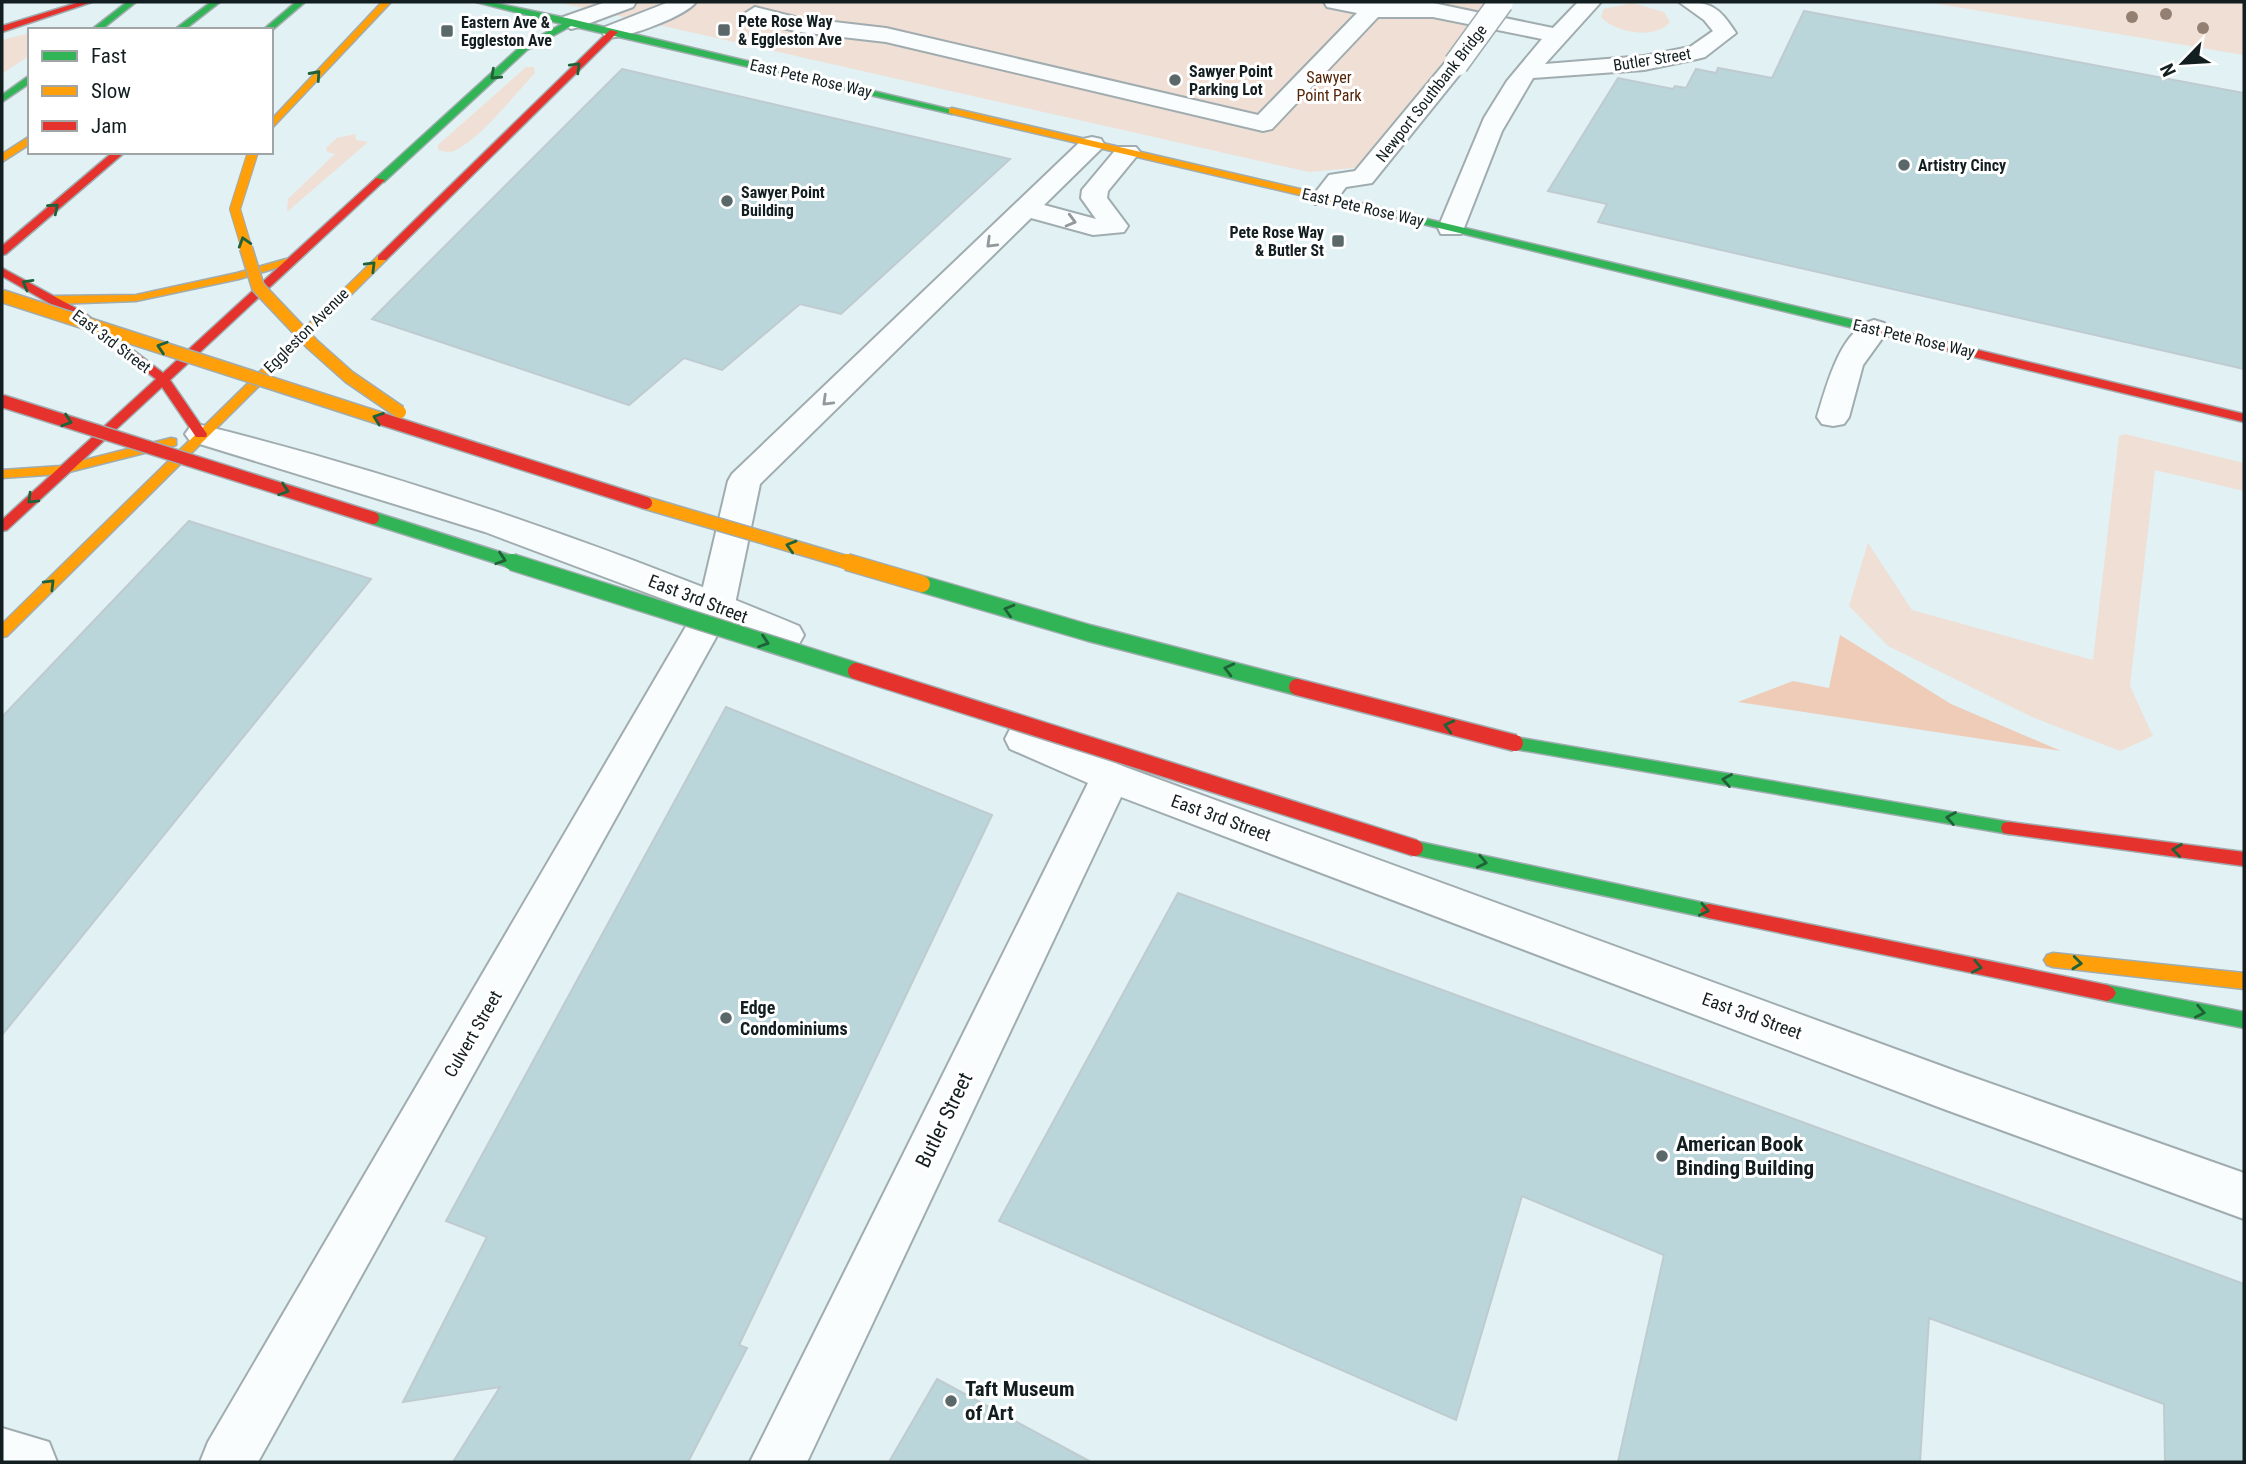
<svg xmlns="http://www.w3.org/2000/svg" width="2246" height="1464" font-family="'Roboto Condensed',sans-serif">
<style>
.green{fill:#f0dfd4}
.forest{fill:#eeccb8}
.building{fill:#bad6db;stroke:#bfcbce;stroke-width:2}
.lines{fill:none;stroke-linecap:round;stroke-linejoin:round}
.lane-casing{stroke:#a0acaf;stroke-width:4}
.street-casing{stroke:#a0acaf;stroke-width:4}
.fast-casing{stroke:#a0acaf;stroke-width:3}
.slow-casing{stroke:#a0acaf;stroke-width:3}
.jam-casing{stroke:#a0acaf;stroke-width:3}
.lane{fill:#fafdfd;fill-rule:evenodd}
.street{fill:#fafdfd;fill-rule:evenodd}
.fast{fill:#30b455;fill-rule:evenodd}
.slow{fill:#ff9f0a;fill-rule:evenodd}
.jam{fill:#e5322d;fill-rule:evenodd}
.street-bridge-casing{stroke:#a0acaf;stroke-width:27;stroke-linecap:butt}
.fast-bridge-far1-casing{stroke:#a0acaf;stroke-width:15;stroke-linecap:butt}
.fast-bridge-casing{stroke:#a0acaf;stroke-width:19;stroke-linecap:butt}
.slow-bridge-far2-casing{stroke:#a0acaf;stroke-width:12;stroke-linecap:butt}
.slow-bridge-far1-casing{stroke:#a0acaf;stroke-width:15;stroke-linecap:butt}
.slow-bridge-casing{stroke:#a0acaf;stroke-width:19;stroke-linecap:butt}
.jam-bridge-far1-casing{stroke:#a0acaf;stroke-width:15;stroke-linecap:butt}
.jam-bridge-casing{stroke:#a0acaf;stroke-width:19;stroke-linecap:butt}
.street-bridge{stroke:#fafdfd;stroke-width:24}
.fast-bridge-far1{stroke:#30b455;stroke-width:12}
.fast-bridge{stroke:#30b455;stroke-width:16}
.slow-bridge-far2{stroke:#ff9f0a;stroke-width:10}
.slow-bridge-far1{stroke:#ff9f0a;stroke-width:12}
.slow-bridge{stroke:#ff9f0a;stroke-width:16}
.jam-bridge-far1{stroke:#e5322d;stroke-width:12}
.jam-bridge{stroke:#e5322d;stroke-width:16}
.tree{fill:#938072}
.oneway{stroke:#206238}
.oneway2{stroke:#92999a}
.poi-dot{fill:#5b686a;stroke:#fff;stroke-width:2.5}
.labels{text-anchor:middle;stroke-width:6;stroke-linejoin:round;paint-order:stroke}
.far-poi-label{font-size:16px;font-weight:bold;fill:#131e20;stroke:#fff;text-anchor:start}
.far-street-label{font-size:16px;fill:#131e20;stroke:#fff}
.far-park-label{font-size:16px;fill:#532407;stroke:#fff}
.street-label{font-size:18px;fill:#131e20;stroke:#fff}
.poi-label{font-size:18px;font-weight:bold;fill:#131e20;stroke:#fff;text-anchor:start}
.near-street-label{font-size:21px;fill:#131e20;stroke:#fff}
.near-poi-label{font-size:21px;font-weight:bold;fill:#131e20;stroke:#fff;text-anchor:start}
</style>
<rect width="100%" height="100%" fill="#e1f1f4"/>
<g class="green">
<polygon points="557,2 1501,2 1375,166 1309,172"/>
<polygon points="1927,2 2244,2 2244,55"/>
<path d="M1632 3 1664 12 1670 22C1656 40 1615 33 1601 17L1604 9Z"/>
<polygon points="30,33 30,55 2,74 2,40"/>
<path d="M526 67H534L535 73C515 94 480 140 454 151 448 153 444 151 438 150V145Z"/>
<polygon points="355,134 356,140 368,142 287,212 288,199 335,154 327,152 326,148 337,138"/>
<polygon points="2125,434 2244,463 2244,491 2155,470 2130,686 2153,736 2120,751 2032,717 1888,646 1849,606 1868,543 1912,610 2093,660 2119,436"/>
</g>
<polygon class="forest" points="1840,635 1951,704 2061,751 1738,702 1793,681 1829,688"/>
<g class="building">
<polygon points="1804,11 2244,93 2244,369 1598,222 1607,204 1548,191 1618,78 1673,89 1675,86 1686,88 1696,69 1716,73 1718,68 1772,78"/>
<polygon points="622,69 1010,159 841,314 800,304 722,370 684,358 629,405 372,319"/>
<polygon points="189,521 371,579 2,1035 2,717"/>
<polygon points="726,707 992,815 739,1345 747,1348 688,1462 453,1462 500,1387 403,1402 487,1237 446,1221"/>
<polygon points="1178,893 2244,1284 2244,1462 2165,1462 2164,1404 1929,1318 1920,1462 1618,1462 1664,1255 1522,1196 1456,1420 999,1221"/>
<polygon points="937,1379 1091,1462 889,1462"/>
</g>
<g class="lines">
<defs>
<g id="lane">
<polygon points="606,2 636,2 633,7 579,27 571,29 560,22 563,17"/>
<path d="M669 2H696C686 16 621 41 605 37L602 32 605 27Z"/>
<path d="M1324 2 1433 3 1553 28 1578 2H1601L1545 64 1644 56 1690 47 1713 31 1704 20 1679 2C1712 2 1718 6 1736 33L1705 57 1697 59 1644 70 1533 78 1502 131 1464 228 1461 234H1441L1438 228 1484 118 1507 81 1542 39 1433 17H1378L1272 129 1263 131 886 42 799 32 747 19 744 14 755 7 799 18 886 28 1258 115 1357 13 1327 7Z"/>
<polygon points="1092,137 1101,139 1104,144 1101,149 1044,205 1096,219 1081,198 1082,190 1118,147 1136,147 1140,152 1108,191 1107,198 1128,226 1124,232 1093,235 1031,218 760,484 735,604 730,612 717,616 704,612 699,604 728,481 732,474 1083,139"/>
<path d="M1874 320 1884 323 1889 329 1863 365 1849 417 1844 424 1833 426 1822 424 1817 417C1826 388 1840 329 1874 320Z"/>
</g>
<g id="street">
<polygon points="1456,57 1464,59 1468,64 1372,183 1346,187 1333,204 1315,204 1311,198 1329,175 1355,171 1448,59"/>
<path d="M201 425C405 475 606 546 799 626L804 635 799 644 786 647 724 623 258 1462H200L208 1442 695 611 485 532 190 441 185 434 190 427Z"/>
<polygon points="1024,725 1125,767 1958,1072 2244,1173 2244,1219 1941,1108 1121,797 807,1462 750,1462 1088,783 1010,749 1005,739 1010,729"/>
<polygon points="2,1428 49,1442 57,1462 2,1462"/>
</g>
<g id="fast">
<polygon points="127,2 136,2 101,30 91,30"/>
<polygon points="211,2 220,2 184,30 174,30"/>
<polygon points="296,2 305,2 271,31 263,30"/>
<polygon points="476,2 490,2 571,19 957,111 952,114 571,26 527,50 384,182 376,182 376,178 521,46 562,24"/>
<polygon points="30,75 30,83 2,102 2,95"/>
<polygon points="1364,204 1870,324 1876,328 1870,332 1360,209 1360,205"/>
<polygon points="1515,737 2009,822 2015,823 2017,828 2015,833 2009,834 1515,749 1507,743"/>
<polygon points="1415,841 1709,904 1715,906 1718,911 1715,916 1709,918 1415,855 1409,853 1407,848 1409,843"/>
<polygon points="2107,985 2244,1012 2244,1028 2107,1001 2101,998 2098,993 2101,988"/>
</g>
<g id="slow">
<polygon points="382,2 391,2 271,129 271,120"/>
<polygon points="952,108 1364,204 1369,207 1364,210 949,113 949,109"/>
<polygon points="30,136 30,144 2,162 2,154"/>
<polygon points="382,255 386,256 386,260 7,636 2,637 2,624 378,256"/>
<polygon points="286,259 290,260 290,264 239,279 136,301 55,304 49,300 55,296 136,295 237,273"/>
<polygon points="171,438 176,439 176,445 61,474 2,478 2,470 61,466"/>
<polygon points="2053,953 2244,973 2244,989 2053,967 2047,965 2044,960 2047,955"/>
</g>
<g id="jam">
<polygon points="80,2 92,2 2,32 2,26"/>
<polygon points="610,30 618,32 386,260 378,260 378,256"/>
<polygon points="113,152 125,152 6,254 2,255 2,246"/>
<polygon points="376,178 385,180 170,380 207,434 206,437 196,437 162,387 7,530 2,531 2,520 156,379 75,318 2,276 2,268 83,312 163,373"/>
<polygon points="1870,324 2244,414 2244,422 1866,331 1864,328"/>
<polygon points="2009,822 2244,852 2244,866 2009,834 2003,833 2001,828 2003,823"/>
<polygon points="1709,904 2107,985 2113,988 2116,993 2113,998 2107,1001 1709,918 1703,916 1700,911 1703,906"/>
</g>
</defs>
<use href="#lane" class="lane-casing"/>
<use href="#street" class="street-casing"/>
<use href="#fast" class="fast-casing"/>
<use href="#slow" class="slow-casing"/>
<use href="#jam" class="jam-casing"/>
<use href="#lane" class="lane"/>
<use href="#street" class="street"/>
<use href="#fast" class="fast"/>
<use href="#slow" class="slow"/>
<use href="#jam" class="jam"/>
<defs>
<polyline id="street-bridge" points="1456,64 1501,2"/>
<polyline id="fast-bridge-far1" points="373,518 518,564"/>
<g id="fast-bridge">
<polyline points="512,562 856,671"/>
<polyline points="922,584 1089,633 1297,687"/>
</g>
<polyline id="slow-bridge-far2" points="247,249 235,209 253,152"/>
<g id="slow-bridge-far1">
<polyline points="246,248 258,287 312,344 349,377 400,412"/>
<polyline points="2,296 382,419"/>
<polyline points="646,503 853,564"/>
</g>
<polyline id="slow-bridge" points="847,562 922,584"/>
<g id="jam-bridge-far1">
<polyline points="2,401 373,518"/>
<polyline points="382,419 646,503"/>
</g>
<g id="jam-bridge">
<polyline points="856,671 1415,848"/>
<polyline points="1297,687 1515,743"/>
</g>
</defs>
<use href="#street-bridge" class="street-bridge-casing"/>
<use href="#fast-bridge-far1" class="fast-bridge-far1-casing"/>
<use href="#fast-bridge" class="fast-bridge-casing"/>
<use href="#slow-bridge-far2" class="slow-bridge-far2-casing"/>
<use href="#slow-bridge-far1" class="slow-bridge-far1-casing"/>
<use href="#slow-bridge" class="slow-bridge-casing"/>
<use href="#jam-bridge-far1" class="jam-bridge-far1-casing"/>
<use href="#jam-bridge" class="jam-bridge-casing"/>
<use href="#street-bridge" class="street-bridge"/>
<use href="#fast-bridge-far1" class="fast-bridge-far1"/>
<use href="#fast-bridge" class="fast-bridge"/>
<use href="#slow-bridge-far2" class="slow-bridge-far2"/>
<use href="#slow-bridge-far1" class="slow-bridge-far1"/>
<use href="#slow-bridge" class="slow-bridge"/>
<use href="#jam-bridge-far1" class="jam-bridge-far1"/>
<use href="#jam-bridge" class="jam-bridge"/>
</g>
<g class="tree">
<circle cx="2166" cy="14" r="6"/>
<circle cx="2132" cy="17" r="6"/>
<circle cx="2203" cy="28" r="6"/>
</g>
<defs><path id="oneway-chevron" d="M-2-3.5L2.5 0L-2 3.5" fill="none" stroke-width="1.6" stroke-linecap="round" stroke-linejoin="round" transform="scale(1.75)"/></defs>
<g class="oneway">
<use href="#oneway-chevron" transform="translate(576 67) rotate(-44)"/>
<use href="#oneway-chevron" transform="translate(316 75) rotate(-48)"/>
<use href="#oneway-chevron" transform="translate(495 75) rotate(137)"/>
<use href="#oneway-chevron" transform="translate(54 208) rotate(-40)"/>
<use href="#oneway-chevron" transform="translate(244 242) rotate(-107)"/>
<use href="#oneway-chevron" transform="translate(371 266) rotate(-45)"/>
<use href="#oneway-chevron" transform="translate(27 284) rotate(-151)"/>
<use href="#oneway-chevron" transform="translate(162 347) rotate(-162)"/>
<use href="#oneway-chevron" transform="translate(378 418) rotate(-160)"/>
<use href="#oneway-chevron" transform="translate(67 421) rotate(18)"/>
<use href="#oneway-chevron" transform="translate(284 490) rotate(18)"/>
<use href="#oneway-chevron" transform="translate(32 499) rotate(135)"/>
<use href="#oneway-chevron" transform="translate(791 546) rotate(-164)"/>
<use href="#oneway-chevron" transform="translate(501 559) rotate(18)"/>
<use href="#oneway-chevron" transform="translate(50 584) rotate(-45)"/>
<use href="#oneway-chevron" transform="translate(1009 610) rotate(-164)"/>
<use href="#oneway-chevron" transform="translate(764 642) rotate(18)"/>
<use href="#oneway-chevron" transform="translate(1229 669) rotate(-166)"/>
<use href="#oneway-chevron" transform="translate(1449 726) rotate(-166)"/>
<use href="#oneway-chevron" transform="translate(1727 780) rotate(-170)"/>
<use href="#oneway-chevron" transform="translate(1951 818) rotate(-170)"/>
<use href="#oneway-chevron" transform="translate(2177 850) rotate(-172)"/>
<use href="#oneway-chevron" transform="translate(1482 862) rotate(12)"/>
<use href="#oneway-chevron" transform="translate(1704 910) rotate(12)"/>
<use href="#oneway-chevron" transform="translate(2077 963) rotate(6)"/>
<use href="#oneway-chevron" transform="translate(1977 967) rotate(11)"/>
<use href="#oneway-chevron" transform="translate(2200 1012) rotate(11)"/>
</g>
<g class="oneway2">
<use href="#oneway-chevron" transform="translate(1071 221) rotate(15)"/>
<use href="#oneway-chevron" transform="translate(991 243) rotate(136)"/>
<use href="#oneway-chevron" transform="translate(827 401) rotate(136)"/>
</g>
<g class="poi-dot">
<rect x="717" y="23" width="14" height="14" rx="3.5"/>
<rect x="440" y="24" width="14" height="14" rx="3.5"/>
<circle cx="1175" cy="80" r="7"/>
<circle cx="1904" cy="165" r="7"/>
<circle cx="727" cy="201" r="7"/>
<rect x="1331" y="234" width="14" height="14" rx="3.5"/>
<circle cx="726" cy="1018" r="7"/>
<circle cx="1662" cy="1156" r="7"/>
<circle cx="951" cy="1401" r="7"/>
</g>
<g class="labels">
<g class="far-poi-label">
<text x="738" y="27">Pete Rose Way<tspan x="738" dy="18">&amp; Eggleston Ave</tspan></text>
<text x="461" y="28">Eastern Ave &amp;<tspan x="461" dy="18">Eggleston Ave</tspan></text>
<text x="1189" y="77">Sawyer Point<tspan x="1189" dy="18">Parking Lot</tspan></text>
<text x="1918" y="171">Artistry Cincy</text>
<text x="741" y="198">Sawyer Point<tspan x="741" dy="18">Building</tspan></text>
<text x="1324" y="238" text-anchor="end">Pete Rose Way<tspan x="1324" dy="18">&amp; Butler St</tspan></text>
</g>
<g class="far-street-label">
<text transform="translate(1652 59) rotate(-9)" y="6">Butler Street</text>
<text transform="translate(811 78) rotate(13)" y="6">East Pete Rose Way</text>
<text transform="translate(1431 93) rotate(-52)" y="6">Newport Southbank Bridge</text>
<text transform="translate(1363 207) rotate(13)" y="6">East Pete Rose Way</text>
<text transform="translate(306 330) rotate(-45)" y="6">Eggleston Avenue</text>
<text transform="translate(1914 338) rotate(13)" y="6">East Pete Rose Way</text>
<text transform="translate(112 341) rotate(37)" y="6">East 3rd Street</text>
</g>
<g class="far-park-label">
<text x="1329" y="83">Sawyer<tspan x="1329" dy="18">Point Park</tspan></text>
</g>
<g class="street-label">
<text transform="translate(698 599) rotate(21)" y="6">East 3rd Street</text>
<text transform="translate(1221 818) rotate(20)" y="6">East 3rd Street</text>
<text transform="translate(1752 1016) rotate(20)" y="6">East 3rd Street</text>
<text transform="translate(473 1034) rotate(-60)" y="6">Culvert Street</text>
</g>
<g class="poi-label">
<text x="740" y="1014">Edge<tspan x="740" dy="21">Condominiums</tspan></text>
</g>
<g class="near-street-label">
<text transform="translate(944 1120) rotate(-64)" y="7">Butler Street</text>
</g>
<g class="near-poi-label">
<text x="1676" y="1151">American Book<tspan x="1676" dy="24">Binding Building</tspan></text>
<text x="965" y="1396">Taft Museum<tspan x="965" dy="24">of Art</tspan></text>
</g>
</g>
<rect width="2246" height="1464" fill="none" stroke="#131e20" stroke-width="7"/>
<rect x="28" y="28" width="245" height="126" fill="#ffffff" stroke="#a1a5a6" stroke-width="2"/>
<rect x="42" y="51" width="35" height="10" fill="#30b455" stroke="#a1a5a6" stroke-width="2"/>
<text x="91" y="63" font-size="21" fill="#131e20">Fast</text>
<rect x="42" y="86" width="35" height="10" fill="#ff9f0a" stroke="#a1a5a6" stroke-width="2"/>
<text x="91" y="98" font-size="21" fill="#131e20">Slow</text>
<rect x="42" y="121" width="35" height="10" fill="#e5322d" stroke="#a1a5a6" stroke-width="2"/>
<text x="91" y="133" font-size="21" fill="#131e20">Jam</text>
<g transform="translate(2183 63) rotate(245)" stroke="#ffffff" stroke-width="5" paint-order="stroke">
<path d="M0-5L12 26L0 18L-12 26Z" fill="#131e20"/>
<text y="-10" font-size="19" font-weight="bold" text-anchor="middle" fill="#131e20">N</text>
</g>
</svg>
